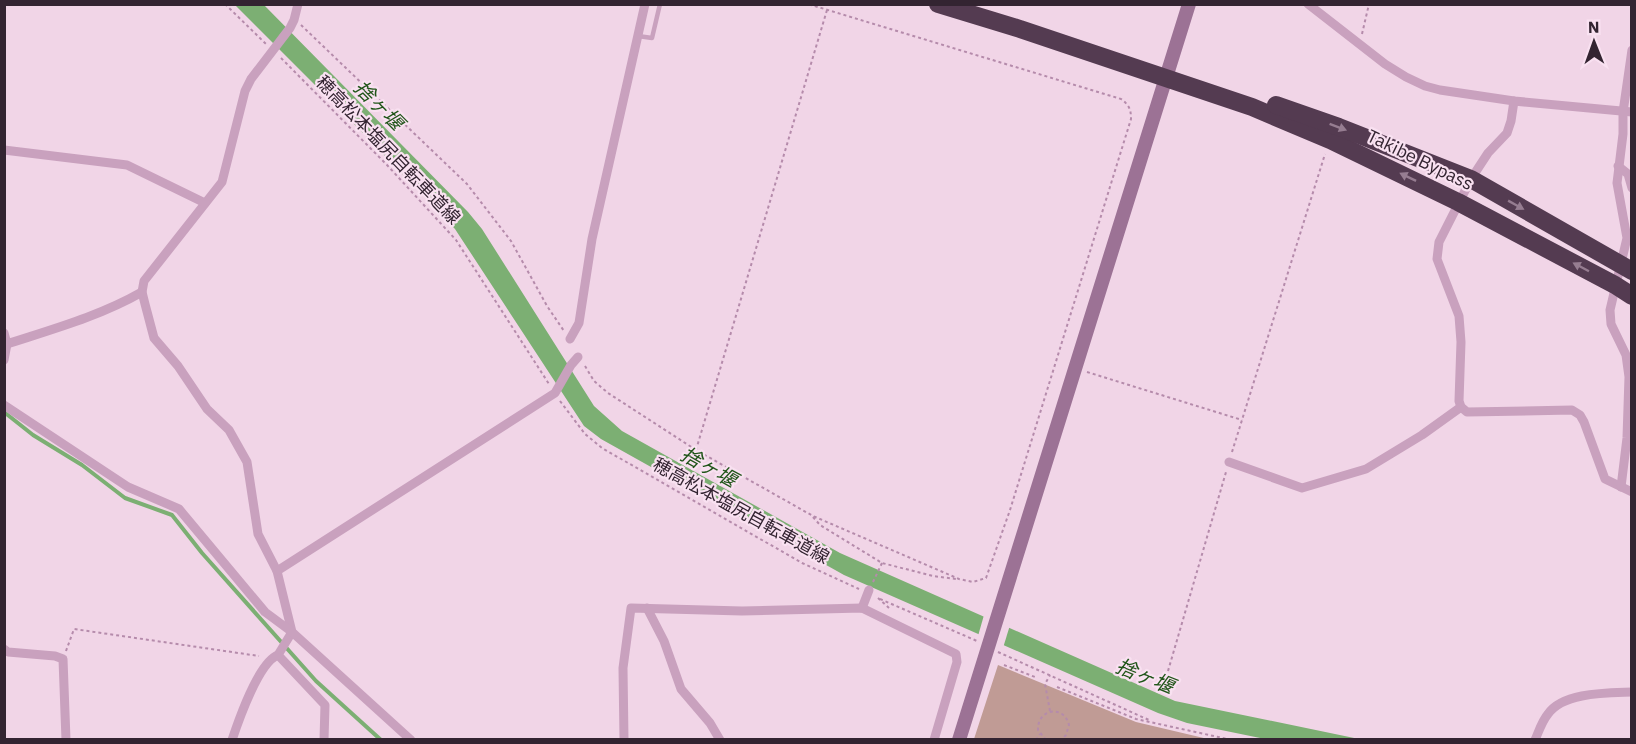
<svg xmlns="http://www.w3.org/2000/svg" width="1636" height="744" font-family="'IBM Plex Sans','Noto Sans JP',sans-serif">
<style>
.green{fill:#c09b95}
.water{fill:#7caf73}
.pier{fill:#f1d5e7}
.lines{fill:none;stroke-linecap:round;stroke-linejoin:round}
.stream{stroke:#7caf73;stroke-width:4}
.path{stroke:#b58bab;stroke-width:2;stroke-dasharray:3 3;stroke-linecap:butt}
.lane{stroke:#c9a1be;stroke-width:4.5}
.street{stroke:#c9a1be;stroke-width:9}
.secondary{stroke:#9c7295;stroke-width:14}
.highway{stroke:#543b51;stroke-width:18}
.oneway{fill:#967d91}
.labels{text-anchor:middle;stroke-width:4.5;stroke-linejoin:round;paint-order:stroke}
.street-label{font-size:18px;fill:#332431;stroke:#f9e1f1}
.water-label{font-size:20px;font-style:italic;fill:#205519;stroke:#f9e1f1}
</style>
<rect width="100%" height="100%" fill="#f1d5e7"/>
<polygon class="green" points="998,665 1136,722 1208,739 974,739"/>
<polygon class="water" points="235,5 264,5 468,212 482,229 594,406 622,431 840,553 1175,701 1359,739 1265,739 1187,723 1158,713 844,575 601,439 584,426 455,229 361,131"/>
<polygon class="pier" points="984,615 1010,625 1003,648 978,636"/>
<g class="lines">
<polyline class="stream" points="4,412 33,435 82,465 125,498 172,515 202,553 316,681 381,740"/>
<g class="path">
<polyline points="225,4 266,44"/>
<polyline points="301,25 467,184 511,241 547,306 564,331"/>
<polyline points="1362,34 1369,4"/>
<polyline points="281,58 387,165 456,240 549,384"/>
<path d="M585 366 594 381 608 393 696 450 813 516 959 579 973 582 986 578 1010 510 1131 119C1131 109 1129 105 1121 99L808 4"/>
<polyline points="1087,372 1242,420"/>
<polyline points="560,401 585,434 602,448 802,563 859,589"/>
<polyline points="696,450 827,10"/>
<polyline points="1232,452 1325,154"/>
<polyline points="813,517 820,525 882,563 933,576 956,579"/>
<polyline points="873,582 882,563"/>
<polyline points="878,598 889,608"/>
<polyline points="880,599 977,641"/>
<polyline points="66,651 74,629 259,656"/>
<polyline points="998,652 1149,720"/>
<polyline points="1004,665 1035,677"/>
<polyline points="1168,671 1226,472"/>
<polyline points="1057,687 1136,719 1232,740"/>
<polyline points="1050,711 1045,684 1050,675"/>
<polyline points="1036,740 1040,734"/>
<path d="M1046 740 1038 730C1037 709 1064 704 1069 725L1066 735 1061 740"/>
</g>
<polyline class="lane" points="638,36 652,38 660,4"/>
<g class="street">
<polyline points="298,4 294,20 290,28 251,79 245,91 222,182 144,281 142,292 145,304 154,338 178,366 207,409 229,430 247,462 258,534 277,571 292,632 278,655 325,705 324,740"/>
<polyline points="1308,4 1385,64 1406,77 1425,86 1440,90 1514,101 1632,112"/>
<polyline points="1514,101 1511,121 1507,133 1488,153 1471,179 1439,242 1437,259 1459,316 1461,342 1459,401 1461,407 1467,412 1572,410 1580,415 1584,422 1605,479 1632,492"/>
<polyline points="4,150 127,165 205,203"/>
<polyline points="1618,166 1628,174 1632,188"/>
<polyline points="4,333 7,344 4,360"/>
<polyline points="570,339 579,323 592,239 645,4"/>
<path d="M7 344C53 329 100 316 142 292"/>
<polyline points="4,405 128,487 179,509 265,612 292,632 411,740"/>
<polyline points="1229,462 1302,488 1366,469 1422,435 1461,407"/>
<polyline points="1621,487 1627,438 1629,377 1626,355 1611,324 1610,310 1627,238 1617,183 1623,134 1623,112 1632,50"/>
<polyline points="277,571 555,393 571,365 578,357"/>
<polyline points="647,608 664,641 681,689 710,723 720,740"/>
<polyline points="862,608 869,590"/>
<polyline points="4,649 8,652 55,656 63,659 66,740"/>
<path d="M232 740C239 719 259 662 278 655"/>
<polyline points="624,740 623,668 631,608 742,611 862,608 956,654 957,662 934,740"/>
<path d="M1535 740C1539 731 1542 721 1548 714 1563 692 1608 693 1632 692"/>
</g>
<polyline class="secondary" points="959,740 1189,4"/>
<g class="highway">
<polyline points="938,4 1020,29 1252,107 1330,140 1458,202 1615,285 1632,296"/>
<polyline points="1276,105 1339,127 1471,179 1632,271"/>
</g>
</g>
<defs><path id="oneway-solid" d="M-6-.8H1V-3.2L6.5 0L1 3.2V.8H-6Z" transform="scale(1.5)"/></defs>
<g class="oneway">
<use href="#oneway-solid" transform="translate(1338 127) rotate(21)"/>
<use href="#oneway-solid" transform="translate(1408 177) rotate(-154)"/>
<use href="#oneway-solid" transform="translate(1516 205) rotate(29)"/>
<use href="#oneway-solid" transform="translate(1581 267) rotate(-152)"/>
</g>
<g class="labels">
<g class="street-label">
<text transform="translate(388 150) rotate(46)" y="6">穂高松本塩尻自転車道線</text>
<text transform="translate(1420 160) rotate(26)" y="6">Takibe Bypass</text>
<text transform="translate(741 511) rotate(29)" y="6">穂高松本塩尻自転車道線</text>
</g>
<g class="water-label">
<text transform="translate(379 105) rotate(45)" y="7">捨ヶ堰</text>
<text transform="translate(709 467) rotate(29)" y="7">捨ヶ堰</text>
<text transform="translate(1145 676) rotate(22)" y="7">捨ヶ堰</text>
</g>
</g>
<rect width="1636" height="744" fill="none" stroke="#332431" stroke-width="12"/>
<g transform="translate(1594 42) rotate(359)" stroke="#f9e1f1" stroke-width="4.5" paint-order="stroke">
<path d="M0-4.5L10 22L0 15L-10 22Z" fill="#332431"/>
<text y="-9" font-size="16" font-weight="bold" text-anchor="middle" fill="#332431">N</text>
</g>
</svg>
